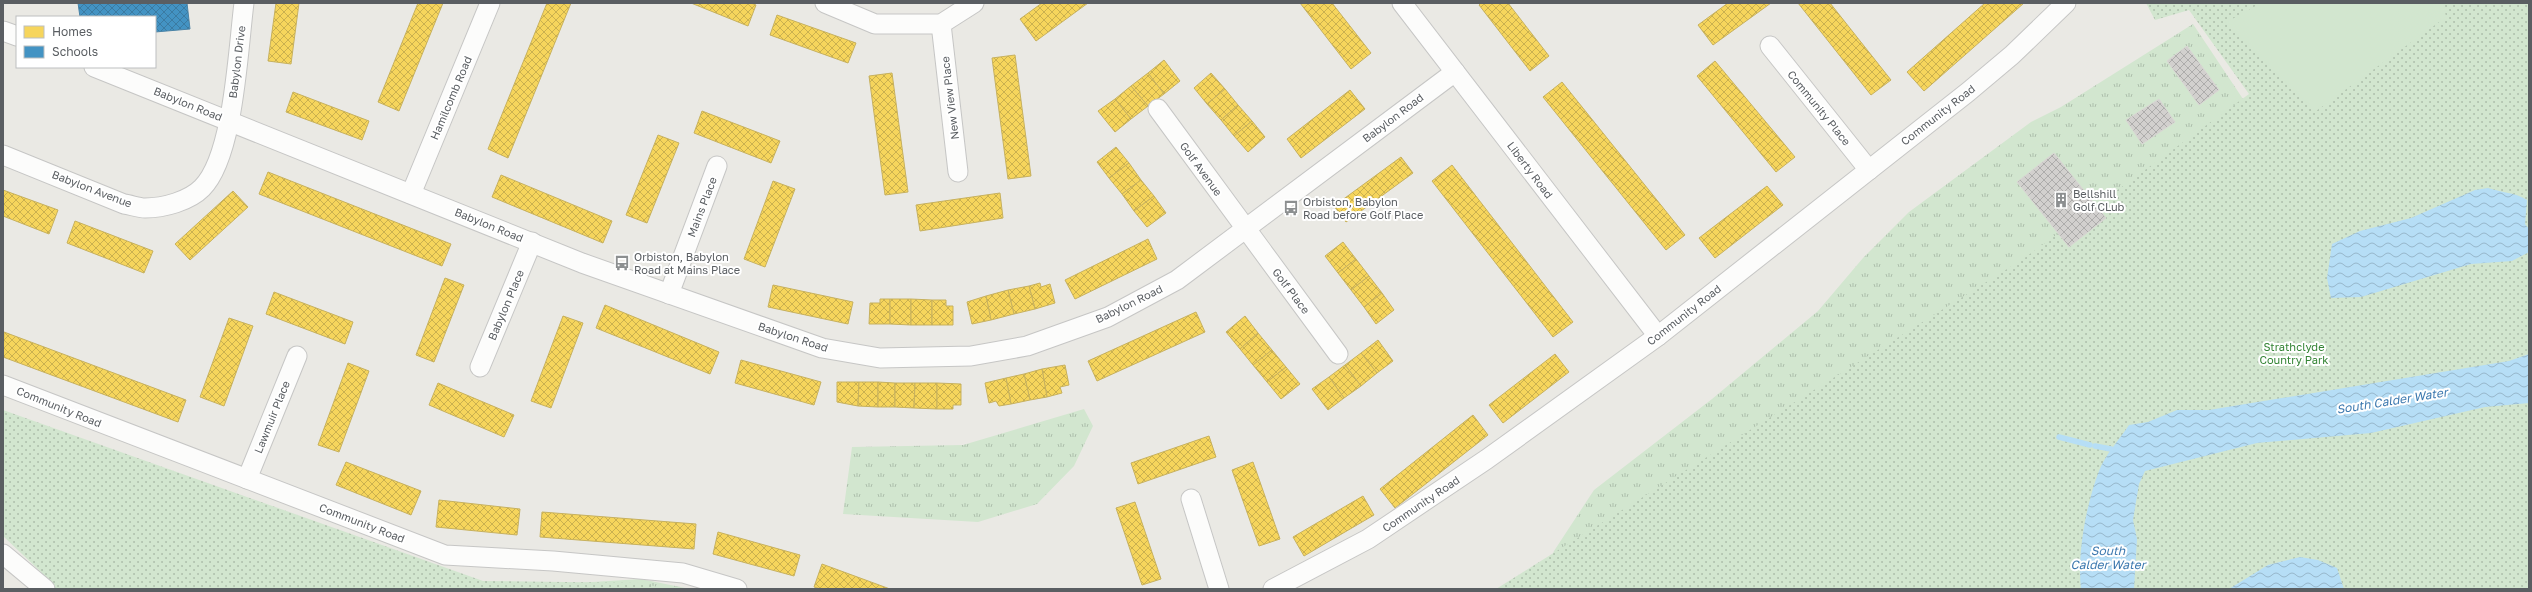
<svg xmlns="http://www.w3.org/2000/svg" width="2532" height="592" font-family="'Golos Text',sans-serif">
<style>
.grass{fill:url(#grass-tufts)}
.park{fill:url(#park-dots)}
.pitch{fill:#d2e6cf}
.water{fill:url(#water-waves)}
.homes{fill:url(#homes-cross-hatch);stroke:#c7b15e}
.schools{fill:url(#schools-cross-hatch);stroke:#4a83a6}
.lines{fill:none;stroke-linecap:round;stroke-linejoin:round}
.stream{stroke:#b6def6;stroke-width:5.5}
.building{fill:url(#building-cross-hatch);stroke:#d9d7d4}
.minor-casing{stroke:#c6c6c5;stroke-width:21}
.minor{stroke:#fcfcfb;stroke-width:19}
.labels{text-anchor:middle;stroke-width:4;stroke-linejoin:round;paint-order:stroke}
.street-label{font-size:11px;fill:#5a5e62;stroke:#fff}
.poi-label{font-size:11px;fill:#5a5e62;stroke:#fff;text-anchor:start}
.park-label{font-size:11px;fill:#358536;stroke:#fff}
.water-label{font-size:12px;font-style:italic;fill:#3d79af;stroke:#fff}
</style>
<defs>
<pattern id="grass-tufts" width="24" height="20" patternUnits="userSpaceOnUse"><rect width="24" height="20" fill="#d2e6cf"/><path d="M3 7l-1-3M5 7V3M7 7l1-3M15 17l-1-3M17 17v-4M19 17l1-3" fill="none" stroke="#adbeab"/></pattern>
<pattern id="park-dots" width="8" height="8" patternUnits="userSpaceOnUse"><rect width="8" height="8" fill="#d2e6cf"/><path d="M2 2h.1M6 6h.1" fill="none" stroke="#adbeab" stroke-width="1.8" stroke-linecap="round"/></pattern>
<pattern id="water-waves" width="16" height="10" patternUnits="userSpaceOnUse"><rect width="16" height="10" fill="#b6def6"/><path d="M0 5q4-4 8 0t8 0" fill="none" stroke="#97b7cb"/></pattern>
<pattern id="homes-cross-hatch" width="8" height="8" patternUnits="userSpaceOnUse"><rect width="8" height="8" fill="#f6d55c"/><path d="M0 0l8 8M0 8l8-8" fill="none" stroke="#cab04f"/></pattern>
<pattern id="schools-cross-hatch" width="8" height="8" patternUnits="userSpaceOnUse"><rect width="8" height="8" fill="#4393c3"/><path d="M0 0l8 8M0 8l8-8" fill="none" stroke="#3b7ba2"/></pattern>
<pattern id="building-cross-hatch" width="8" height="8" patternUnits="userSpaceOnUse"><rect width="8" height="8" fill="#d2d0ce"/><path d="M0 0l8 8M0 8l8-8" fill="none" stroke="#adacab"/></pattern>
</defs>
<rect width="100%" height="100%" fill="#eae9e4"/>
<g class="grass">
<polygon points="2193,24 2243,99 2207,138 1539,589 1554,551 1594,490 1712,399 1818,311 1863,258 1909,212 2031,122 2061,107"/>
<polygon points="1084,409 1093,426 1074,466 1037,504 978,522 843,514 852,447 963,445"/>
<polygon points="641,579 690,589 550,589 561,584"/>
</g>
<g class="park">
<polygon points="2146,3 2529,3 2529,589 1496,589 2023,259 2249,94 2189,10 2155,20"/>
<polygon points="3,410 483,581 642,583 665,589 31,589 41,572 3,536"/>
</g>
<polygon class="pitch" points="2261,3 2443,3 2446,17 2316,111 2225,23"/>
<g class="water">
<path d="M2488 188C2502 193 2515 192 2527 200L2525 224 2529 229V252L2512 261 2471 264 2361 297 2331 298 2327 278 2332 244 2360 231 2411 218 2475 190Z"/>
<path d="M2529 354V403L2485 407 2371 433 2257 443 2145 471 2139 484 2133 520 2137 539 2134 589H2081C2077 554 2086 505 2099 471 2105 455 2119 440 2129 425L2148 422 2177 410H2209L2509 361Z"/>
<polygon points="2300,557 2318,560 2337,568 2344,589 2229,589 2268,565"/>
</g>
<g class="homes">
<polygon points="276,3 299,3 291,64 268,61"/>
<polygon points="418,3 443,3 399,111 378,102"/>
<polygon points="547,3 571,3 508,158 488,149"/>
<polygon points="691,3 751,3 756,5 748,26"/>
<polygon points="1042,3 1088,3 1036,41 1020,19"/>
<polygon points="1300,3 1332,3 1371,53 1351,69"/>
<polygon points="1481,3 1508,3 1549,56 1530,71 1479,5"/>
<polygon points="1728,3 1771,3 1713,45 1698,25"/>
<polygon points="1798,3 1830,3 1891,80 1871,95"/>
<polygon points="1985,3 2024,3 1924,91 1907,72"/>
<polygon points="777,15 856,43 848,63 770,35"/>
<polygon points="1015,55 1031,176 1008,179 992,58"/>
<polygon points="1164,60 1180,81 1164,94 1148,73"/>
<polygon points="1715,61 1795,157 1776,172 1697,76"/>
<polygon points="892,73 908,192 885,195 869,76"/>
<polygon points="1148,73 1164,94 1148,106 1131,86"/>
<polygon points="1211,73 1225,89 1207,104 1194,88"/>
<polygon points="1562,82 1685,235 1666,250 1543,97"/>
<polygon points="1131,86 1148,106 1131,119 1115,99"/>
<polygon points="1225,89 1238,105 1221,120 1207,104"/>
<polygon points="1350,90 1365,109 1301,158 1287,139"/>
<polygon points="293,92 369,121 362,140 286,112"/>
<polygon points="1115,99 1131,119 1115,132 1098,111"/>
<polygon points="1238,105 1252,121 1234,136 1221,120"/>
<polygon points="702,111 780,141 771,163 694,133"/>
<polygon points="1252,121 1265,137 1248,152 1234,136"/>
<polygon points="658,135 679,143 647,223 626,215"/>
<polygon points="1116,147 1129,163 1109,178 1097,162"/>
<polygon points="1401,157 1413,173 1346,222 1334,206"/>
<polygon points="1129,163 1141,180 1122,194 1109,178"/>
<polygon points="1452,165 1573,322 1553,337 1432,181"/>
<polygon points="268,172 451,244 442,266 259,194"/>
<polygon points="501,175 612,221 603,243 492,197"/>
<polygon points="1141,180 1154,196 1134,211 1122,194"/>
<polygon points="773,181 795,189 765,267 744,259"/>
<polygon points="1767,186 1783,205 1715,258 1699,238"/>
<polygon points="3,190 58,210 49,234 3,216"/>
<polygon points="233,191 248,207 190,260 175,244"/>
<polygon points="1000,193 1003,218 920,231 916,205"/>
<polygon points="1154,196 1166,213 1147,227 1134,211"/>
<polygon points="75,221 153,251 144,273 67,243"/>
<polygon points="1148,239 1157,259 1075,299 1065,280"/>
<polygon points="1343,242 1356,259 1338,273 1325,256"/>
<polygon points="1356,259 1369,276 1351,290 1338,273"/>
<polygon points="1369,276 1382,293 1364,307 1351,290"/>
<polygon points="445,278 464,285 434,362 416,355"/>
<polygon points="1040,283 1041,287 1050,284 1055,303 1035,309 1029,286"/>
<polygon points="773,285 853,302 848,324 768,307"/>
<polygon points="1029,286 1035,309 1014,314 1008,290"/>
<polygon points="1008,290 1014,314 991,320 986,296"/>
<polygon points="274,292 353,322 345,344 266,314"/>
<polygon points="1382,293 1394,310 1376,324 1364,307"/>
<polygon points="986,296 991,320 972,324 967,302"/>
<polygon points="880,299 890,299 890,324 869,324 870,303 880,303"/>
<polygon points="890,299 911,299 911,325 890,324"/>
<polygon points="911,299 932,300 932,325 911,325"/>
<polygon points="932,300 946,300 946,306 953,306 953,325 932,325"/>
<polygon points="605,305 719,352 710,374 596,328"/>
<polygon points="1196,312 1205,332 1097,381 1088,361"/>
<polygon points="563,316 583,323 551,408 531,401"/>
<polygon points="1245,316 1258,333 1240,349 1226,332"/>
<polygon points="229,318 253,326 224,406 200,397"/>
<polygon points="4,332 186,400 178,422 3,357"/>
<polygon points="1258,333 1272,350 1253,365 1240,349"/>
<polygon points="1378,340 1393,361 1377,373 1361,353"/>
<polygon points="1272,350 1286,367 1267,382 1253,365"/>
<polygon points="1361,353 1377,373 1361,386 1345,365"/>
<polygon points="1555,354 1569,372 1503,423 1489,405"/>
<polygon points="741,360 821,382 814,405 735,383"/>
<polygon points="348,363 369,371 339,452 318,445"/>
<polygon points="1065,365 1069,385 1060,387 1062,393 1047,397 1042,369"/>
<polygon points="1345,365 1361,386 1344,398 1329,377"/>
<polygon points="1286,367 1300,384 1281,399 1267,382"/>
<polygon points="1042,369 1047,397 1030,400 1024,374"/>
<polygon points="1024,374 1030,400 1011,404 1006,378"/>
<polygon points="1329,377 1344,398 1328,410 1312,389"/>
<polygon points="1006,378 1011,404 999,406 996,401 989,403 985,383"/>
<polygon points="837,382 859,382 858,406 837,402"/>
<polygon points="859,382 878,382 878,407 858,406"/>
<polygon points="878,382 895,383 895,407 878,407"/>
<polygon points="438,383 514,415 504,437 429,405"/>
<polygon points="895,383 915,383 914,408 895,407"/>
<polygon points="915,383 937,383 937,409 914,408"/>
<polygon points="937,383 961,384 961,405 953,405 953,409 937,409"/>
<polygon points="1473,415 1488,435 1395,508 1380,489"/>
<polygon points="1209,436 1216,457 1138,484 1131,463"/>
<polygon points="346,462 421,491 411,515 336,485"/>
<polygon points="1253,462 1280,539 1259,546 1232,470"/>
<polygon points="1363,496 1374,515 1304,556 1293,537"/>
<polygon points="439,500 520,509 517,535 436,527"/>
<polygon points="1135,502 1161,579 1142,585 1116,508"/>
<polygon points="542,512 696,524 694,549 540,537"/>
<polygon points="718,532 800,555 794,576 713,554"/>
<polygon points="822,564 890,589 821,589 814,587"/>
</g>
<polygon class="schools" points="78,3 187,3 190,29 155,32 155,17 80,17"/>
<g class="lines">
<g class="stream">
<polyline points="2059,437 2090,445"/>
<polyline points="2095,446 2111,449"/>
</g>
</g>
<g class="building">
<polygon points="2187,46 2219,90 2199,105 2167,61"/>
<polygon points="2159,99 2175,122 2142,144 2126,120"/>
<polygon points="2054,153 2106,218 2069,247 2017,182"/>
</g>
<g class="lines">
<defs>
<g id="minor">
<polyline points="825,3 875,24 941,24 974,3"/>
<polyline points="1402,3 1658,336"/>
<polyline points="941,24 958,172"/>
<polyline points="3,31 17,36"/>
<polyline points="1770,46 1869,170"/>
<polyline points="94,67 582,263 822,348 880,358 971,356 1027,346 1108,317 1177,280 1455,72"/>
<polyline points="1158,109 1338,354"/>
<path d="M3 155 124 204C131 205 139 208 145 208 164 208 189 201 202 188 234 156 238 49 244 3"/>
<polyline points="411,194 490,3"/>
<polyline points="669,294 717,166"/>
<polyline points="480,367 532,242"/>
<polyline points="3,385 445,555 553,561 683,573 737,589"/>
<polyline points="247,479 297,356"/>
<polyline points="1191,499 1219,589"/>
<polyline points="3,554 45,589"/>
<polyline points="1273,589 1368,539 1487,459 1658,336 1968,92 2012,55 2066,3"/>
</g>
</defs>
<use href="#minor" class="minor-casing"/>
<use href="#minor" class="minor"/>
</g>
<defs>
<symbol id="building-bare" viewBox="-9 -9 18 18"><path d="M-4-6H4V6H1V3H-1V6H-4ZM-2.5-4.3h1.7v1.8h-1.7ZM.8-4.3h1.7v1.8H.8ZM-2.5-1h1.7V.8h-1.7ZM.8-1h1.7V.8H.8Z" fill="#8c8f90" stroke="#fff" stroke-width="2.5" paint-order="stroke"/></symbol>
<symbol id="bus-bare" viewBox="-9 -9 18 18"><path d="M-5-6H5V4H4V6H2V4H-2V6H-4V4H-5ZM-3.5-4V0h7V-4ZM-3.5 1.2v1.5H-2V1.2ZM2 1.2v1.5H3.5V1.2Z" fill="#8c8f90" stroke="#fff" stroke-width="2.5" paint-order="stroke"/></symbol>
</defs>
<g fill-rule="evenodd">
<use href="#building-bare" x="2050" y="189" width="22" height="22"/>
<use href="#bus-bare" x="1280" y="197" width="22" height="22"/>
<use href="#bus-bare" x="611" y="252" width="22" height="22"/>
</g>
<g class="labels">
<g class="street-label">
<text transform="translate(237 62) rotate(-83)" y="4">Babylon Drive</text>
<text transform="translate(451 98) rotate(-67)" y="4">Hamilcomb Road</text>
<text transform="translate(950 98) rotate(-97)" y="4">New View Place</text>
<text transform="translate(188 104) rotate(22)" y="4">Babylon Road</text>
<text transform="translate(1819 108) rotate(51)" y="4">Community Place</text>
<text transform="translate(1938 115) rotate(-38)" y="4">Community Road</text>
<text transform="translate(1393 118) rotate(-37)" y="4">Babylon Road</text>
<text transform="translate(1201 169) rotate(54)" y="4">Golf Avenue</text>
<text transform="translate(1530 170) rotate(53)" y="4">Liberty Road</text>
<text transform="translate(92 189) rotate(21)" y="4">Babylon Avenue</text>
<text transform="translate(702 207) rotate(-69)" y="4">Mains Place</text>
<text transform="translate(489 225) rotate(22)" y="4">Babylon Road</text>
<text transform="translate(1291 291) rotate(53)" y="4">Golf Place</text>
<text transform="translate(1129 304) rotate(-26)" y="4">Babylon Road</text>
<text transform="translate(506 305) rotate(-67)" y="4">Babylon Place</text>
<text transform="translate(1684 315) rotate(-38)" y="4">Community Road</text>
<text transform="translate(793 337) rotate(18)" y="4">Babylon Road</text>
<text transform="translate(59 407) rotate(22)" y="4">Community Road</text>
<text transform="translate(272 417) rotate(-68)" y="4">Lawmuir Place</text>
<text transform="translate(1421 504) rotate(-34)" y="4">Community Road</text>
<text transform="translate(362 523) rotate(21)" y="4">Community Road</text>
</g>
<g class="poi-label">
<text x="2073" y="198">Bellshill<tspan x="2073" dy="13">Golf CLub</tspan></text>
<text x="1303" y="206">Orbiston, Babylon<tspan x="1303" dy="13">Road before Golf Place</tspan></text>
<text x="634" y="261">Orbiston, Babylon<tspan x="634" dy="13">Road at Mains Place</tspan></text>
</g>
<g class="park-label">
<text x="2294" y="351">Strathclyde<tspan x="2294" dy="13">Country Park</tspan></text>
</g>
<g class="water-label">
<text transform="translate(2392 401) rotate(-9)" y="4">South Calder Water</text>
<text x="2108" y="555">South<tspan x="2108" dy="14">Calder Water</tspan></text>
</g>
</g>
<rect width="2532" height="592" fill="none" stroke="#5a5e62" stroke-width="8"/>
<rect x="16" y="16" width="140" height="52" fill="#ffffff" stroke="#bdbfc0"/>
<rect x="24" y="26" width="20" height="12" fill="#f6d55c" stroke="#bdbfc0"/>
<text x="52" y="36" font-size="12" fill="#5a5e62">Homes</text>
<rect x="24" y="46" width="20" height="12" fill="#4393c3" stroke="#bdbfc0"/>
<text x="52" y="56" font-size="12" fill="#5a5e62">Schools</text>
</svg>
